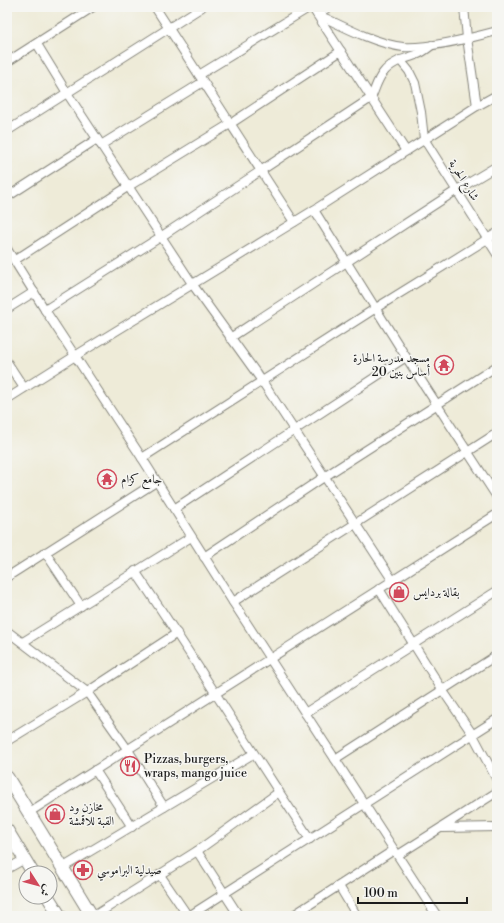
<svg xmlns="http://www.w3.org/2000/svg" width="504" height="923" font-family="'Libre Bodoni',Amiri,serif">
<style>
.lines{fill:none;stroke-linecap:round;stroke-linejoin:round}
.minor-casing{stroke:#85847a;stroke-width:10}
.secondary-casing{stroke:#85847a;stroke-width:14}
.minor{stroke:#fff;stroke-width:8}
.secondary{stroke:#fff;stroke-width:12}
.labels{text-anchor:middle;stroke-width:3;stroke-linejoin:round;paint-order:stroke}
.street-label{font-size:12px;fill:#1c1c1c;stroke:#f6f6f2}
.poi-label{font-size:12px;fill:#1c1c1c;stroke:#f6f6f2;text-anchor:start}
</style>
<rect width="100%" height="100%" fill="#f6f6f2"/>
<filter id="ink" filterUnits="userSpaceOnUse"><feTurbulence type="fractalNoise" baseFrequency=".025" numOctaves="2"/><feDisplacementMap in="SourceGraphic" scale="8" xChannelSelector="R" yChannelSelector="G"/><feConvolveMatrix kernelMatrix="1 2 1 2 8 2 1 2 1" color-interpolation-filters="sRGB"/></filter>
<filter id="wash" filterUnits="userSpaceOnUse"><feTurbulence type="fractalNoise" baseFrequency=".012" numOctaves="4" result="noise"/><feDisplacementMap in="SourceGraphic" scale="16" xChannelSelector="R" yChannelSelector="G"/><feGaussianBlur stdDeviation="0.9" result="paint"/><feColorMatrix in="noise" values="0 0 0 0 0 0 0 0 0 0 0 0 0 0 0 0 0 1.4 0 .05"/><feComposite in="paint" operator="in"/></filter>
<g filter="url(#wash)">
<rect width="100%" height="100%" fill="#eeebd8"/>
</g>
<g filter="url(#ink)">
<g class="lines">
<defs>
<g id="minor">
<polyline points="155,7 294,222"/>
<polyline points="312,7 406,151"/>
<polyline points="464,7 467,38 477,106"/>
<path d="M317 14C342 26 376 44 403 47 429 49 471 38 497 31"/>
<polyline points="317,14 329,7"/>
<polyline points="37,44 67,93 193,285 262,381 393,581"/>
<polyline points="400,60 409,71 415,83 421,112 424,139 497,254"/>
<polyline points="7,62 93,7"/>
<polyline points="199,75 310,7"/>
<polyline points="7,131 202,7"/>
<polyline points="101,145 203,82"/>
<polyline points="7,197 97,139"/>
<polyline points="314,210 406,357 497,497"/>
<polyline points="7,249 45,310 142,458 233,602 437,916"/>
<polyline points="15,260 129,186 230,124 341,51"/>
<polyline points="7,309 34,292"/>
<path d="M45 310 162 236 371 98C375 90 377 80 383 73 391 62 404 59 416 55 422 53 427 49 432 45"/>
<polyline points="230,338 457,190 497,166"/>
<polyline points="7,362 24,388"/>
<polyline points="7,399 75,356 314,210 477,106 497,95"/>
<polyline points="142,458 376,308 497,233"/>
<polyline points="174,509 406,357"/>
<polyline points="45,552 81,606"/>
<polyline points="204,557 324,477 497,366"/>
<path d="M135 571C195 659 251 751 310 839"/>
<polyline points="7,577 156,482"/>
<polyline points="379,589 443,691 473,735 497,780"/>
<polyline points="233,602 497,433"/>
<polyline points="7,631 87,692 128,750 164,807"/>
<polyline points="23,642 191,537"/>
<polyline points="305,713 497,591"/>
<polyline points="7,741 87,692 177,633"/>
<polyline points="335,759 497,655"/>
<polyline points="95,770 132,827"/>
<polyline points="28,813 497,514"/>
<polyline points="442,828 497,827"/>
<polyline points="197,851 239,916"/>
<polyline points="398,855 497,792"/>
<polyline points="62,868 253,754"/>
<polyline points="7,869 25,859"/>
<polyline points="160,875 188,916"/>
<polyline points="339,886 357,916"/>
<polyline points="94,916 197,851 279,792"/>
<polyline points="189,916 497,719"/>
<polyline points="292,916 394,850"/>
</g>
<g id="secondary">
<polyline points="7,777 92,916"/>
<polyline points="7,830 33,873"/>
<polyline points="48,897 60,916"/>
</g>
</defs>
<use href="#minor" class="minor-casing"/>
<use href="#secondary" class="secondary-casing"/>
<use href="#minor" class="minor"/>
<use href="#secondary" class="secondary"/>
</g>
</g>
<defs>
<symbol id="temple-ring" viewBox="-11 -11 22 22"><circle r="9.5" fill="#f6f6f2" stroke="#d1495b" stroke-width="1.5"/><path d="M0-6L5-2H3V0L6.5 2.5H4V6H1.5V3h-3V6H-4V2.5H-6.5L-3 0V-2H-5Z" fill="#d1495b"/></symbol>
<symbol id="shop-ring" viewBox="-11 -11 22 22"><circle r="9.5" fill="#f6f6f2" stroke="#d1495b" stroke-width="1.5"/><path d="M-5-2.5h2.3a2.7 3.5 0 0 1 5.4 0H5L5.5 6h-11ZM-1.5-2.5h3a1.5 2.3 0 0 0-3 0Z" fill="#d1495b"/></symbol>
<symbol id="restaurant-ring" viewBox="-11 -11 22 22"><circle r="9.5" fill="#f6f6f2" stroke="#d1495b" stroke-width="1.5"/><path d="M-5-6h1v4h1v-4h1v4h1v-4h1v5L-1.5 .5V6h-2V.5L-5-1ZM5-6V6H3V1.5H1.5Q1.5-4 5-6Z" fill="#d1495b"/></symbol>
<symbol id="pharmacy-ring" viewBox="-11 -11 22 22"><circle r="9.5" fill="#f6f6f2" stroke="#d1495b" stroke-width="1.5"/><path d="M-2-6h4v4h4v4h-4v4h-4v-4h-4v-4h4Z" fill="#d1495b"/></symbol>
</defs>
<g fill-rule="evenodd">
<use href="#temple-ring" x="433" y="354" width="22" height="22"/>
<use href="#temple-ring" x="96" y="468" width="22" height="22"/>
<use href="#shop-ring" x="388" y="581" width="22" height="22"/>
<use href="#restaurant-ring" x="119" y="755" width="22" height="22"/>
<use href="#shop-ring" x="44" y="803" width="22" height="22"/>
<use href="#pharmacy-ring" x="72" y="859" width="22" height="22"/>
</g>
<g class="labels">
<g class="street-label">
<text transform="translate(464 180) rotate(58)" y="4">شارع الحرية</text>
</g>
<g class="poi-label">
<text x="430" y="362" text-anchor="end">مسجد مدرسة الحارة<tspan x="430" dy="14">20 أساس بنين</tspan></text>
<text x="121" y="483">جامع كزام</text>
<text x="413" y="596">بقالة بردايس</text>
<text x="144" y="763">Pizzas, burgers,<tspan x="144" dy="14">wraps, mango juice</tspan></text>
<text x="69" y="811">مخازن ود<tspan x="69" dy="14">القبة للاقمشة</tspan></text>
<text x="97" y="874">صيدلية البراموسي</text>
</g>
</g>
<rect width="504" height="923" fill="none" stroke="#f6f6f2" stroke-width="24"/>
<g transform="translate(38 885) rotate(126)"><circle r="19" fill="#f6f6f2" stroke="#9f9f9c"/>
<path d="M0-3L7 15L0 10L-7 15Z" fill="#d1495b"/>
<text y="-6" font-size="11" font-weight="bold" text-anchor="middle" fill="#1c1c1c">ش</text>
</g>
<path d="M358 897v6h109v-6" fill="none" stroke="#1c1c1c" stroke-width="2"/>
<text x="364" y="897" font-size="12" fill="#1c1c1c" stroke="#f6f6f2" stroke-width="3" paint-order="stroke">100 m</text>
</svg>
